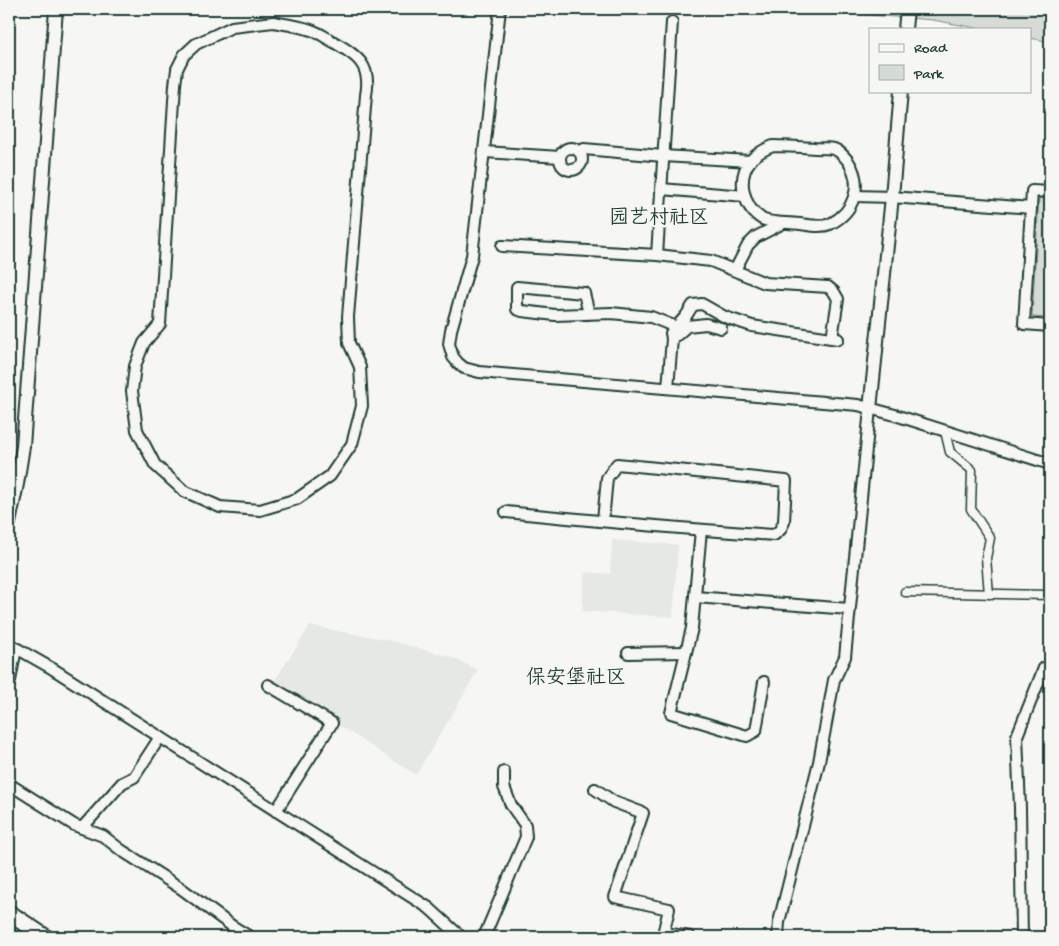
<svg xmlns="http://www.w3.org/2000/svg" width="1059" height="946" font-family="'Gochi Hand','LXGW WenKai TC',sans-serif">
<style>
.built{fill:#e6e8e4}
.green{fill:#d6dbd6;stroke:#7a8c85}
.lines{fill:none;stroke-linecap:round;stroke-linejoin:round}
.pedestrian-casing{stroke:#1f3d34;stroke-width:11}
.minor-casing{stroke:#1f3d34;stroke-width:14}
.tertiary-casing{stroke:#1f3d34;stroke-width:16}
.secondary-casing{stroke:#1f3d34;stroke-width:19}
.pedestrian{stroke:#f6f6f2;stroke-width:8}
.minor{stroke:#f6f6f2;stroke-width:10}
.tertiary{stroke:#f6f6f2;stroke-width:12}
.secondary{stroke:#f6f6f2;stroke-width:15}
.labels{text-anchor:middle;stroke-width:5;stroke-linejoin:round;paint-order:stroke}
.neighbourhood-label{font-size:20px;fill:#1f3d34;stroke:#f6f6f2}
</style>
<rect width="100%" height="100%" fill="#f6f6f2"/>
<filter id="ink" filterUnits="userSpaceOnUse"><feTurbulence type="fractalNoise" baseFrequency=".02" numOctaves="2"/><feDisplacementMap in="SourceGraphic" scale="10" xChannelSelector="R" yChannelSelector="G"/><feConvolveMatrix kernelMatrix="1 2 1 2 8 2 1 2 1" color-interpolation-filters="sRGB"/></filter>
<g filter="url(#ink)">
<g class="built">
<polygon points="612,540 678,545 673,617 582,611 585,572 610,574"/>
<polygon points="310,626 388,640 451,657 478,670 416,775 273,683"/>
</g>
<g class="green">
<polygon points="793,9 1050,9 1050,42 1030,38 1030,29 982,29 933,20"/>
<polygon points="1039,198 1050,198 1050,318 1032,317"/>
</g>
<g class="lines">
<defs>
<g id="pedestrian">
<polyline points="945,431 950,452 972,470 971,509 990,538 986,558 989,594"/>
<polyline points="905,592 1050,595"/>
</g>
<g id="minor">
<polyline points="500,9 472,256 451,330 449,344 453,357 458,363 464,368 479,372 858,405 895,415 1050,464"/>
<path d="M273 22C285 24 299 26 311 30 318 32 325 37 332 41 356 55 372 64 366 95L348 317 349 343 360 367 362 406 352 444 330 476 297 499 260 510 220 507 184 491 155 465 137 430 132 391 135 366 144 343 160 324 175 85 177 69 184 55 196 44 232 27Z"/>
<path d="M773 146C787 146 801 147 815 148 821 148 828 148 834 149 840 151 844 156 848 161 864 185 854 212 830 224 821 228 809 225 800 224 791 223 769 223 762 219 743 207 736 178 751 160 757 153 765 149 773 146Z"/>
<circle cx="571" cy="159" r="11"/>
<polyline points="484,152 560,157"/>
<polyline points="579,152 584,149 663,156 750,161"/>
<polyline points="661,189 745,196"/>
<polyline points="1050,192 1032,191 1024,324 1050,326"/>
<polyline points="855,196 892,197 1031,208"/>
<polyline points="502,246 657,255 711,261 765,283 828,287 834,292 838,299 832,338"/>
<polyline points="657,255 672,22"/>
<polyline points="735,270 748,245 756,237 783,223"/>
<polyline points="589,314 584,293 517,287 517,309 522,311 555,315 611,313 651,317 676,327"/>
<polyline points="677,335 687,326 706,324 721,328"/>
<polyline points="668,388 672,339 671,333 686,316 693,305 702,304 725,317 752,326 838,339"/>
<path d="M506 512C595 521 685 529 774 535L780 530 784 522 786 481 617 464 607 478 603 521"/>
<polyline points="701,530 692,628 671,713 747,736 756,731 764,682"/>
<polyline points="695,597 849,609"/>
<polyline points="9,644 53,669 429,908 461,937"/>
<polyline points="628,653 686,652"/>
<polyline points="9,683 10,681 16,648"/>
<polyline points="268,685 332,723 276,811"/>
<polyline points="9,784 74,825 103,836 121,850 182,889 232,926 250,937"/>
<polyline points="595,789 614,802 643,813 615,897 669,909 664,930 665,933 690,937"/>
<polyline points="82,828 122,783 134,777 160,737"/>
<polyline points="484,937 526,837 525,825 511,805 504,787 504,772"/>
<polyline points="778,937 779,922 819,762 834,680 845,657 870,409"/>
<polyline points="1022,937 1020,808 1017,736 1044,668 1050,667"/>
</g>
<g id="tertiary">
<polyline points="905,29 907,9"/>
<polyline points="870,409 892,197 901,91"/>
<polyline points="9,523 17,484 23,446 56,9"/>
</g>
<polyline id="secondary" points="9,913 45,937"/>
</defs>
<use href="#pedestrian" class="pedestrian-casing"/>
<use href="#minor" class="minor-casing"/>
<use href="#tertiary" class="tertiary-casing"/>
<use href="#secondary" class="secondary-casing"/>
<use href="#pedestrian" class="pedestrian"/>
<use href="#minor" class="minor"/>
<use href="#tertiary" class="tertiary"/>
<use href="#secondary" class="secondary"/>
</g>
</g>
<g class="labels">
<g class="neighbourhood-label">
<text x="659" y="223">园艺村社区</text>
<text x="576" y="683">保安堡社区</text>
</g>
</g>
<rect width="1059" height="946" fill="none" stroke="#f6f6f2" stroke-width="30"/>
<rect x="15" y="15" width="1029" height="916" fill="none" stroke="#1f3d34" stroke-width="2" filter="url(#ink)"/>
<rect x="869" y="28" width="162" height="65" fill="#f6f6f2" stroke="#a0aca6"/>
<rect x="879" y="44" width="25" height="8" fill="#f6f6f2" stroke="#a0aca6"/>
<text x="914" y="52" font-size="15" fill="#1f3d34">Road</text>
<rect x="879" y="65" width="25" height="15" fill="#d6dbd6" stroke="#a0aca6"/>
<text x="914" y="78" font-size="15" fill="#1f3d34">Park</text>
</svg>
